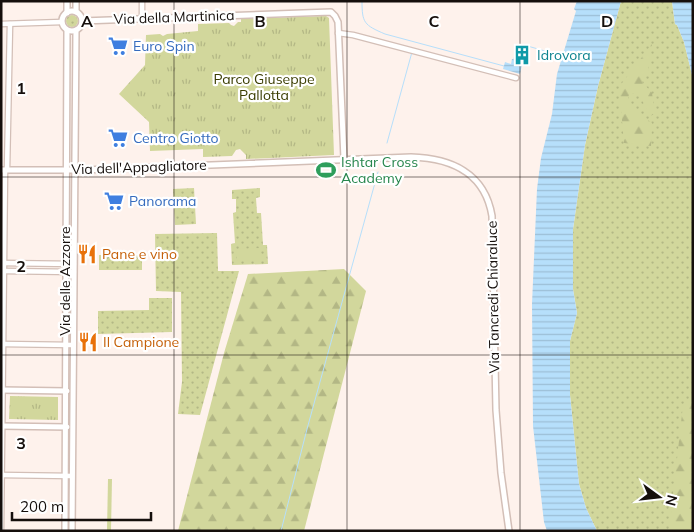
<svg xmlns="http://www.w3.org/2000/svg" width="694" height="532" font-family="Mulish,sans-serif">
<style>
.grass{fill:url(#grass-dots)}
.forest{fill:url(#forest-firs)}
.park{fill:url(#park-tufts)}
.pitch{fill:#d2d79c}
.water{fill:url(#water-rules)}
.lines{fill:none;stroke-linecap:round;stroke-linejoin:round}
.stream{stroke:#b6dffb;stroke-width:1}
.minor-casing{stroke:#d3bfb7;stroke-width:7}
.tertiary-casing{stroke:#d3bfb7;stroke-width:8}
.minor{stroke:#fff;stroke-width:4.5}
.tertiary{stroke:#fff;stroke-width:5}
.grid{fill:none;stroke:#150f0c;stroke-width:1;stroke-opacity:0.55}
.labels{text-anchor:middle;stroke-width:4.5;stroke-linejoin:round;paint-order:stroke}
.street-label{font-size:14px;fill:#150f0c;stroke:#fff}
.shop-label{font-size:14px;fill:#366cbe;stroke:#fff;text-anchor:start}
.culture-label{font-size:14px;fill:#0d838f;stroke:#fff;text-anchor:start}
.park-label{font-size:14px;fill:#3a3c00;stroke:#fff}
.leisure-label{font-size:14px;fill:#27864d;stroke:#fff;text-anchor:start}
.food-label{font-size:14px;fill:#c56008;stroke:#fff;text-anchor:start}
.grid-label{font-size:16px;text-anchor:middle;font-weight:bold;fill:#150f0c;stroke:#fff;stroke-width:4.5;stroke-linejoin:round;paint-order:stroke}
</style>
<defs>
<pattern id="grass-dots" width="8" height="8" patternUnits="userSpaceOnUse" patternTransform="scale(1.25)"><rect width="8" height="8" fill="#d2d79c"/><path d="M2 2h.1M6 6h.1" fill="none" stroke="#b3b785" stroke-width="1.8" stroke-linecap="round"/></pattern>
<pattern id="forest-firs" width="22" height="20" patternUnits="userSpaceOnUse" patternTransform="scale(1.25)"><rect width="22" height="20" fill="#d2d79c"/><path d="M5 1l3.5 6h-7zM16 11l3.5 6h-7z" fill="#b3b785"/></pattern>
<pattern id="park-tufts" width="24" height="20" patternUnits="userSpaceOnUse" patternTransform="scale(1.25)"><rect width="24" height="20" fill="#d2d79c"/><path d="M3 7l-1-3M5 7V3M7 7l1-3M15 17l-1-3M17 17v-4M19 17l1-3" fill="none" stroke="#b3b785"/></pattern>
<pattern id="water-rules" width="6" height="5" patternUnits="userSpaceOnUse" patternTransform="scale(1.25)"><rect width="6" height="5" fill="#b6dffb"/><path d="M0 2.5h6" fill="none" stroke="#9cbed6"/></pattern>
</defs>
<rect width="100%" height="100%" fill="#fef2ec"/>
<g class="grass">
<polygon points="621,1 672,1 675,24 677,25 684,42 693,79 693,531 597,531 586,508 579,484 570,395 570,341 577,313 573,289 573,229 585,145 598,86"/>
<circle cx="72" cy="21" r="6"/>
<polygon points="194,188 196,224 175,225 173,189"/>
<polygon points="260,188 260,197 256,198 257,213 261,213 263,245 267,245 268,264 232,265 231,244 235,243 233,213 236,212 236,199 232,199 232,190"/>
<polygon points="217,233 218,271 239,271 200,415 178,414 182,382 181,292 156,291 155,234"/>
<rect x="99" y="255" width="43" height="15"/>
<polygon points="149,298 172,298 172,332 98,334 98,311 149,310"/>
</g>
<g class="forest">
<polygon points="652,44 648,71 642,82 652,93 655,114 650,116 638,92 629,95 627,104 652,123 651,146 624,143 619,87"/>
<polygon points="344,269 366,291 304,531 178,531 224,353 248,274"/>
<polygon points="693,396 693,495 689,531 669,531 683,405"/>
</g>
<g class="park">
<polygon points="326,16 329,18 334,155 246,159 246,155 240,149 236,150 232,156 203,157 203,149 150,151 149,122 119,94 145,65 146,35 160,34 163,36 167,34 198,31 198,24 229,23 231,25 234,26 238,22 241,22 241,19"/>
<polygon points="10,396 58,397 58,420 9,419"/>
</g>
<g class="pitch">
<polygon points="261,248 261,260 237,261 236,249"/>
<polygon points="108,479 112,479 111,531 107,531"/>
</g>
<g class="water">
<polygon points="577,1 621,1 598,86 585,145 573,229 573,289 577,313 570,341 570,395 579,484 586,508 597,531 547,531 544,522 533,426 532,304 537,189 541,158 552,114 557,74 576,11 574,9"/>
<polygon points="672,1 693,1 693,79 684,42 677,25 675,24"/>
<polygon points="512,59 518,60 517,64 522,65 520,74 503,69 505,62 511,64"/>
</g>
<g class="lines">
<g class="stream">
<path d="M362 1C362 23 364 25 385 34L504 66"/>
<polyline points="524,45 545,51"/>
<polyline points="547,51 563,56"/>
<polyline points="514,59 516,51"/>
<polyline points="387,143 412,52"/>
<polyline points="281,531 307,429 378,172"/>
</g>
<defs>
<g id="minor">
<polyline points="142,18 142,1"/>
<polyline points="1,24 62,22"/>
<polyline points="338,33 353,35 516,78"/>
<polyline points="7,170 10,24"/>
<polyline points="2,263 74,264"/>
<polyline points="3,271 74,272"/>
<polyline points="2,344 73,345"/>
<polyline points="1,475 72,476"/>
<polyline points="1,531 5,170"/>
</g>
<g id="tertiary">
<circle cx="72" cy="21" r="10"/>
<polyline points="76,12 76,1"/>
<polyline points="67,13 67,1"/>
<polyline points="82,21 331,12 335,16 338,22 344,159"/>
<path d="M1 170H83L411 157C451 158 485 173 492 216L496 410 501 473 509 531"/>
<polyline points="1,390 67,391"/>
<polyline points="1,426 67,427"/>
<polyline points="65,531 67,30"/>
<polyline points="72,531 76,30"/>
</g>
</defs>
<use href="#minor" class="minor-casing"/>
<use href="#tertiary" class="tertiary-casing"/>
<use href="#minor" class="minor"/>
<use href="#tertiary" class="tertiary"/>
</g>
<path class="grid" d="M174 1V531M347 1V531M520 1V531M1 177H693M1 355H693"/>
<defs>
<symbol id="supermarket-bare" viewBox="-9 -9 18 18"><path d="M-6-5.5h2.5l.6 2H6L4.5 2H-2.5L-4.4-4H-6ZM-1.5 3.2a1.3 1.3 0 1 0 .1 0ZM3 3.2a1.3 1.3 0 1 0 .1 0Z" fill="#3f7fe0" stroke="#fff" stroke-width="2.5" paint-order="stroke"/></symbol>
<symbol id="building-bare" viewBox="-9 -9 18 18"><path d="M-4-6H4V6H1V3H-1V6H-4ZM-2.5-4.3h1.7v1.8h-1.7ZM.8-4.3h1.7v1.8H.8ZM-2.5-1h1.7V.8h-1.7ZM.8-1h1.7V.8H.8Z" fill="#0f9aa8" stroke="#fff" stroke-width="2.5" paint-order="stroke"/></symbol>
<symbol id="stadium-bare" viewBox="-9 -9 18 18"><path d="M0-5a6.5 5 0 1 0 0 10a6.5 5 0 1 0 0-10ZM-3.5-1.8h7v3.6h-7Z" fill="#2e9e5b" stroke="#fff" stroke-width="2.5" paint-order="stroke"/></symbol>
<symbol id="restaurant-bare" viewBox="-9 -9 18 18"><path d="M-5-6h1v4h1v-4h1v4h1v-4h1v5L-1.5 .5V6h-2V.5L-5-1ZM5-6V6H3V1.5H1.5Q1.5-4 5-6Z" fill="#e8710a" stroke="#fff" stroke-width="2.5" paint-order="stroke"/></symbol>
</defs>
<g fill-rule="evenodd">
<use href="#supermarket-bare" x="104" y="32" width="28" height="28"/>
<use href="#building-bare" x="508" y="41" width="28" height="28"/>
<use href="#supermarket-bare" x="104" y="124" width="28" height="28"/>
<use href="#stadium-bare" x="312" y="156" width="28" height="28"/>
<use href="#supermarket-bare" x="100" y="187" width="28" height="28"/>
<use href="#restaurant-bare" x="73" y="240" width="28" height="28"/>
<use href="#restaurant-bare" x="74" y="328" width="28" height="28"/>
</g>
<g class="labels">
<g class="street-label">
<text transform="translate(174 17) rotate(-2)" y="5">Via della Martinica</text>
<text transform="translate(139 167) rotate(-2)" y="5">Via dell'Appagliatore</text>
<text transform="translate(65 281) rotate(-90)" y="5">Via delle Azzorre</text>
<text transform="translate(493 297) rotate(-91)" y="5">Via Tancredi Chiaraluce</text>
</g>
<g class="shop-label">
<text x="133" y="51">Euro Spin</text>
<text x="133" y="143">Centro Giotto</text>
<text x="129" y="206">Panorama</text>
</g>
<g class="culture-label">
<text x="537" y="60">Idrovora</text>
</g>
<g class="park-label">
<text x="264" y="84">Parco Giuseppe<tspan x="264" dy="16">Pallotta</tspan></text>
</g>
<g class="leisure-label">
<text x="341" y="167">Ishtar Cross<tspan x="341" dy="16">Academy</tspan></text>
</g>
<g class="food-label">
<text x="102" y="259">Pane e vino</text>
<text x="103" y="347">Il Campione</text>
</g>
</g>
<g class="grid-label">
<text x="87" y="27">A</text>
<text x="260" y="27">B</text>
<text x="434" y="27">C</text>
<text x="607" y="27">D</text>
<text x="21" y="94">1</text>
<text x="21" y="272">2</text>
<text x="21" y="449">3</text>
</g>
<rect width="694" height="532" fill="none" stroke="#150f0c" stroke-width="5"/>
<g transform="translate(659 497) rotate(105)" stroke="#ffffff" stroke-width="4" paint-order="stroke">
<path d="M0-4L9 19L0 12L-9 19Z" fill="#150f0c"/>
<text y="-8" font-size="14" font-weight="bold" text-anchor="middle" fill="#150f0c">N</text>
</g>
<path d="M12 512v8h139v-8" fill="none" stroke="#150f0c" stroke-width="2.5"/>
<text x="20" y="512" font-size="15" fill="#150f0c" stroke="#ffffff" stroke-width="4" paint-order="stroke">200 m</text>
</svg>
